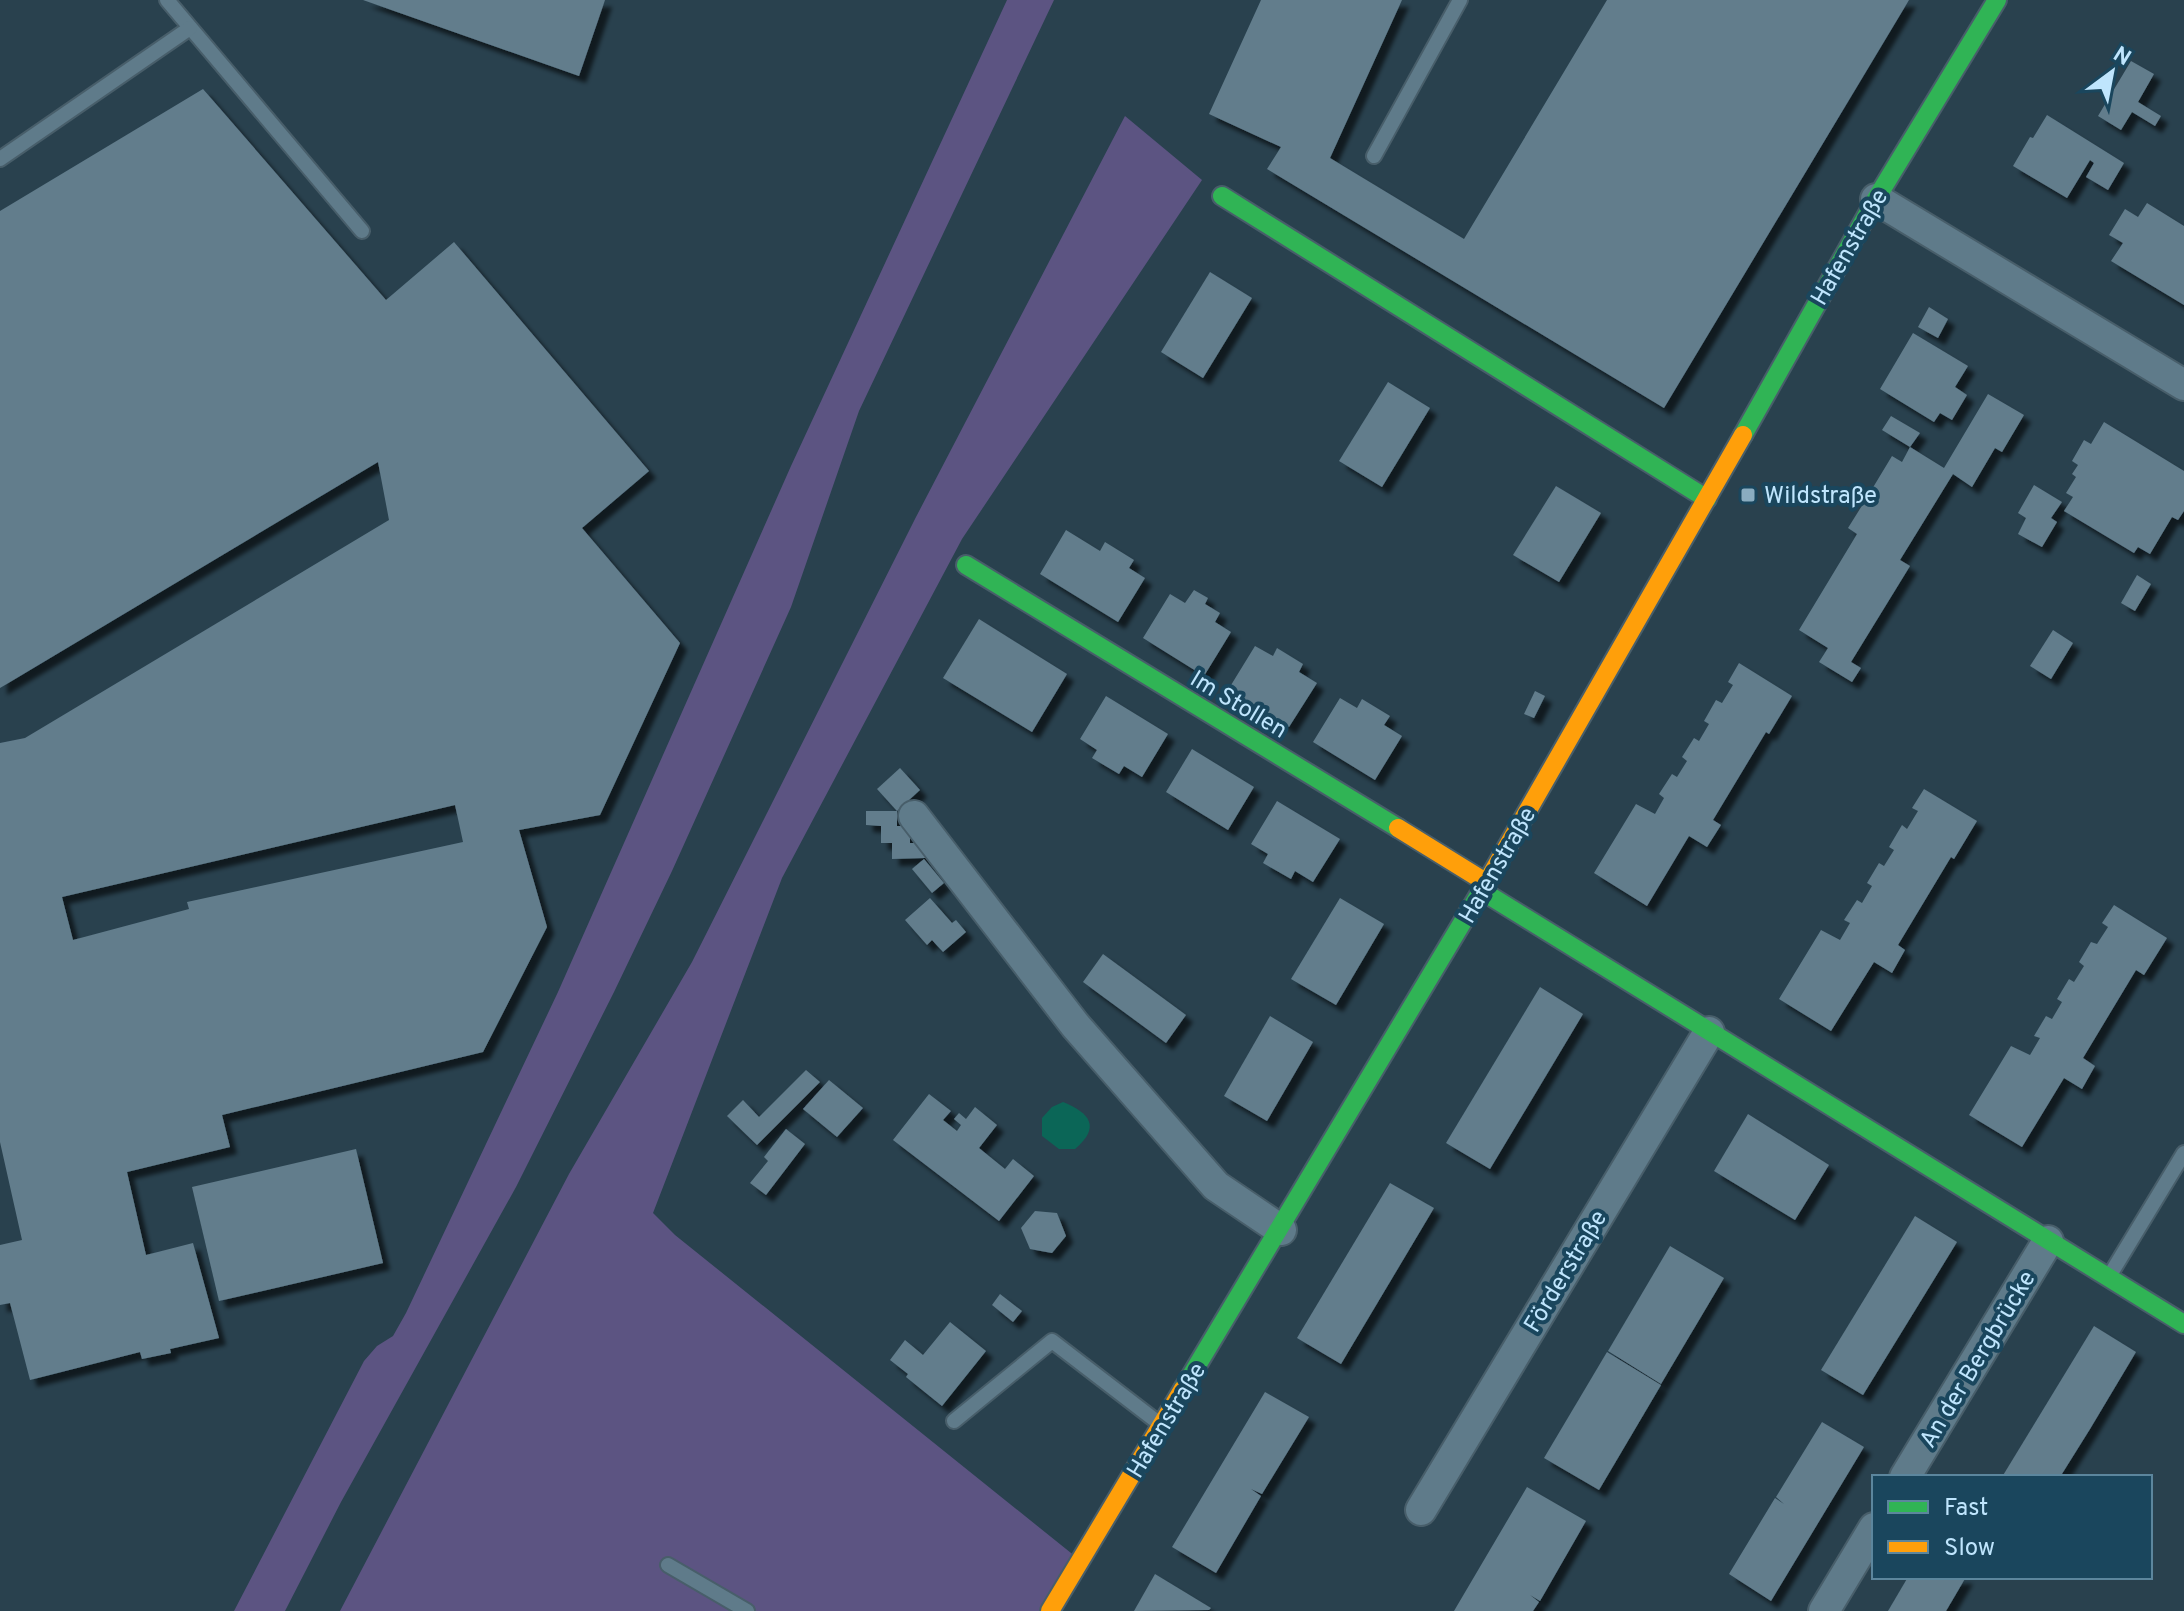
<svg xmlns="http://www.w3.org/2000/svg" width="2184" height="1611" font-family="Overpass,sans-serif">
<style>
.green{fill:#5c5482}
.water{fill:#0b6657}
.building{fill:#627d8c;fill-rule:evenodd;filter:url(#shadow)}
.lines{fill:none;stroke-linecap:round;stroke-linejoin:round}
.lane-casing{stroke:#485e6a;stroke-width:18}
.street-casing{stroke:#485e6a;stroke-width:34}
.fast-casing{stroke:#485e6a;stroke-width:22}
.slow-casing{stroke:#485e6a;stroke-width:22}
.lane{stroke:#5f7b8a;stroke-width:14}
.street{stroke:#5f7b8a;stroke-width:30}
.fast{stroke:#30b455;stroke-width:18}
.slow{stroke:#ff9f0a;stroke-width:18}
.poi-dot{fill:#8aacc0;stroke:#1a465d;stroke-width:3}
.labels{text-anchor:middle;stroke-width:8;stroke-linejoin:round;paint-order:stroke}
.street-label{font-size:24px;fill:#bfe5fd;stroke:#1a465d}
.poi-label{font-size:24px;fill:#bfe5fd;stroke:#1a465d;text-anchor:start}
</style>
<defs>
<filter id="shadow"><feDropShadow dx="7" dy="7" stdDeviation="2" flood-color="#0009"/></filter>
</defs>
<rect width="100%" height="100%" fill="#29414e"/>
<g class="green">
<polygon points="1007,0 1054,0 859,411 791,607 672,871 614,992 516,1187 341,1502 285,1611 234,1611 364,1361 377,1346 393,1336 406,1313 558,992 791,466"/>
<polygon points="1125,116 1202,180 962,539 782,878 653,1213 675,1235 1076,1557 1045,1611 340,1611 569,1174 692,962 916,517"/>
</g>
<path class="water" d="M1063 1102C1090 1113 1101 1127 1075 1149H1059L1042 1136V1118L1052 1107Z"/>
<g class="building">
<polygon points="363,0 605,0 579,76"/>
<polygon points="1261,0 1402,0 1330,158 1464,239 1607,0 1909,0 1664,408 1267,169 1281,147 1209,114"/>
<polygon points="2131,61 2154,74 2138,102 2161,116 2155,126 2132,112 2121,130 2098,116"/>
<path d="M203 89 386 300 454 242 649 471 582 528 680 643 600 815 519 830 547 927 483 1052 222 1115 230 1147 127 1172 146 1255 193 1243 219 1338 170 1349 171 1353 142 1359 140 1352 30 1380 10 1303 0 1305V1245L22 1240 0 1142V743L25 738 389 520 378 462 0 688V211ZM455 805 463 842 187 902 189 909 73 940 62 897Z"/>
<polygon points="2047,115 2124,163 2108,190 2086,177 2094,163 2090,160 2067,198 2013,166 2030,137 2033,138"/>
<polygon points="2147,203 2184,226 2184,305 2111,261 2123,243 2109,235 2125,209 2138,217"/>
<polygon points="1210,272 1252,298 1203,378 1161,352"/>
<polygon points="1929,307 1948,319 1938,338 1918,327"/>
<polygon points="1913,333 1968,366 1955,387 1967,395 1952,420 1940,413 1934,422 1880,389"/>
<polygon points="1388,382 1430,408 1382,487 1339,461"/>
<polygon points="1988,394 2024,415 2002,452 1995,448 1972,487 1953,474 1900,560 1910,566 1851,662 1861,668 1852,682 1819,662 1828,648 1799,630 1857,534 1848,528 1863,504 1892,456 1902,462 1910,447 1882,430 1891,416 1920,433 1910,447 1944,468"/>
<polygon points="2104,422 2184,471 2184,511 2178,520 2172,517 2150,554 2138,547 2134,553 2064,511 2073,497 2066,493 2076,477 2072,474 2078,465 2072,461 2084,440 2091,444"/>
<polygon points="2034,485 2062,502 2051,518 2057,522 2042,547 2018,534 2026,518 2018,513"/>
<polygon points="1556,486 1601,513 1559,582 1513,555"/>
<polygon points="1066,530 1100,551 1105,542 1134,560 1129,568 1145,578 1118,622 1040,574"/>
<polygon points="2137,575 2151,584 2135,611 2121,603"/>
<polygon points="1194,590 1208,598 1205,604 1220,613 1215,622 1231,632 1204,676 1143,638 1170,594 1185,603"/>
<polygon points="979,619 1067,674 1032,732 943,678"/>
<polygon points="2053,630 2073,643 2051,679 2030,666"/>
<polygon points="1255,646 1273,656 1277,648 1303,664 1299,672 1317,683 1289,727 1228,690"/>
<polygon points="1739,663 1792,696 1769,734 1766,732 1713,820 1721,825 1707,847 1689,836 1647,906 1594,873 1636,804 1655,814 1664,798 1659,794 1672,774 1677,777 1687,761 1682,757 1694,738 1699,741 1709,724 1704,721 1716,700 1722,703 1733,685 1728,682"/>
<polygon points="1535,691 1545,696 1534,718 1524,714"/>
<polygon points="1106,696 1168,734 1142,777 1124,766 1119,774 1092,758 1097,750 1080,739"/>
<polygon points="1340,698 1357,708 1362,699 1390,716 1384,725 1402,736 1375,780 1313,742"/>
<polygon points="1192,749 1254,787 1228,830 1166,792"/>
<polygon points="900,768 920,790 897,811 877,789"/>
<polygon points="1924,789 1977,821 1954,859 1951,857 1898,945 1905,950 1892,973 1874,962 1831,1031 1779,999 1821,930 1840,940 1850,923 1844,920 1857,900 1862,903 1872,886 1867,883 1879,863 1884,866 1894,850 1889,847 1902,825 1907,829 1918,811 1912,808"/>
<polygon points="1277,801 1340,839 1313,882 1295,871 1291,879 1263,863 1268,854 1251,844"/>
<polygon points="866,811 897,811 897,826 910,826 910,843 925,843 925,858 892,859 892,843 881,843 881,826 866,825"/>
<polygon points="924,859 944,883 932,893 912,869"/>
<polygon points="930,898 952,923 956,920 966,932 943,952 932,940 927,945 905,920"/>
<polygon points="1340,898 1384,924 1336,1005 1291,979"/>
<polygon points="2114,905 2167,938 2144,975 2136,970 2083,1058 2095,1066 2082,1089 2064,1078 2022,1147 1969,1115 2011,1046 2030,1055 2040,1038 2034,1036 2046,1016 2052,1019 2062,1002 2057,999 2069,979 2074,982 2084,966 2079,962 2091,942 2097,944 2108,927 2102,923"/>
<polygon points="1103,954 1186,1015 1166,1043 1083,982"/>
<polygon points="1540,987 1583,1014 1490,1169 1446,1143"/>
<polygon points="1270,1016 1313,1042 1267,1121 1224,1096"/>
<polygon points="806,1070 820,1082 757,1145 727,1116 743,1100 759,1117"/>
<polygon points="829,1080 863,1108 837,1137 803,1109"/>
<polygon points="929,1094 951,1111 943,1120 957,1131 961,1125 954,1119 959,1113 966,1119 975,1107 997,1125 979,1148 1005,1169 1013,1159 1034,1176 999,1221 893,1140"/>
<polygon points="1748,1114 1829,1165 1795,1220 1714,1171"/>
<polygon points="786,1129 805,1144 766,1195 750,1183 768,1161 764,1157"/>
<polygon points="356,1149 383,1263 219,1301 192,1187"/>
<polygon points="1390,1183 1434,1208 1341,1364 1297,1338"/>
<polygon points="1035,1211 1057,1213 1066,1236 1052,1253 1030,1249 1021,1228"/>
<polygon points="1915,1216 1957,1242 1863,1395 1821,1370"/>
<polygon points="1670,1246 1724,1278 1661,1384 1608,1351"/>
<polygon points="1000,1294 1022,1311 1013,1322 992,1305"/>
<polygon points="950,1322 986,1351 942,1406 906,1377 908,1374 890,1360 905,1340 923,1355"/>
<polygon points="2094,1326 2136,1352 2090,1429 2060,1477 2002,1477"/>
<polygon points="1607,1352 1661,1385 1599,1490 1544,1458"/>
<polygon points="1265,1392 1309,1417 1262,1494 1251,1489 1261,1496 1216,1573 1172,1547"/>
<polygon points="1822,1422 1864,1447 1771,1601 1729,1574 1775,1498 1784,1504 1776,1497"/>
<polygon points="1527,1487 1586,1521 1540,1601 1530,1595 1539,1602 1533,1611 1454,1611"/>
<polygon points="1155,1574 1211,1608 1209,1610 1134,1611"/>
<polygon points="1908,1577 1966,1577 1946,1611 1888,1611"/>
</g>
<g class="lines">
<defs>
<g id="lane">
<polyline points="167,0 362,231"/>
<polyline points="1374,156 1460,0"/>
<polyline points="0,159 190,28"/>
<polyline points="2110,1275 2184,1153"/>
<polyline points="954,1421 1052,1341 1160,1424"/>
<polyline points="668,1565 747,1611"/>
</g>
<g id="street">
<polyline points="1876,199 2184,385"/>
<polyline points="914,816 1075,1025 1216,1186 1281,1230"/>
<polyline points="1905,1477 2048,1241"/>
<polyline points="1421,1510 1709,1032"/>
<polyline points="1824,1611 1874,1528"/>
</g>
<g id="fast">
<polyline points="1222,196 1707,499"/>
<polyline points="1743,435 1876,199 1997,0"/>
<polyline points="966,565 1398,828"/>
<polyline points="1482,891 2184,1324"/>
<polyline points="1183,1389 1492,873"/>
</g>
<g id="slow">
<polyline points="1398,828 1487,883"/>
<polyline points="1492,873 1743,435"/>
<polyline points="1050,1611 1183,1389"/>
</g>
</defs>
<use href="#lane" class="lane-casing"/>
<use href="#street" class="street-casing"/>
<use href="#fast" class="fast-casing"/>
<use href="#slow" class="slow-casing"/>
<use href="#lane" class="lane"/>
<use href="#street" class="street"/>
<use href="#fast" class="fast"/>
<use href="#slow" class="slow"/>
</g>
<rect class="poi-dot" x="1740" y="487" width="16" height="16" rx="4"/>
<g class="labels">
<g class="street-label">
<text transform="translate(1849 247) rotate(-60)" y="8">Hafenstraße</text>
<text transform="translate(1239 704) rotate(31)" y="8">Im Stollen</text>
<text transform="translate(1497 865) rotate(-60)" y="8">Hafenstraße</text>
<text transform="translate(1565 1271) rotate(-59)" y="8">Förderstraße</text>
<text transform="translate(1977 1359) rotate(-59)" y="8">An der Bergbrücke</text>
<text transform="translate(1166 1420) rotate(-59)" y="8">Hafenstraße</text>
</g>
<g class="poi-label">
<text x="1764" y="503">Wildstraße</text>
</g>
</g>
<rect x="1872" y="1475" width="280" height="104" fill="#1a465d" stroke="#5c869d" stroke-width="2"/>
<rect x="1888" y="1501" width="40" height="12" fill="#30b455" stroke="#5c869d" stroke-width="2"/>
<text x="1944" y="1515" font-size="24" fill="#bfe5fd">Fast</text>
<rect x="1888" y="1541" width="40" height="12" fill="#ff9f0a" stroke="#5c869d" stroke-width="2"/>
<text x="1944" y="1555" font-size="24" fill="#bfe5fd">Slow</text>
<g transform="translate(2112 72) rotate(32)" stroke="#1a465d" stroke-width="6" paint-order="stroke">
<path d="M0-6L14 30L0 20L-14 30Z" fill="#bfe5fd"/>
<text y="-12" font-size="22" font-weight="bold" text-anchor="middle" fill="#bfe5fd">N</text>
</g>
</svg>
